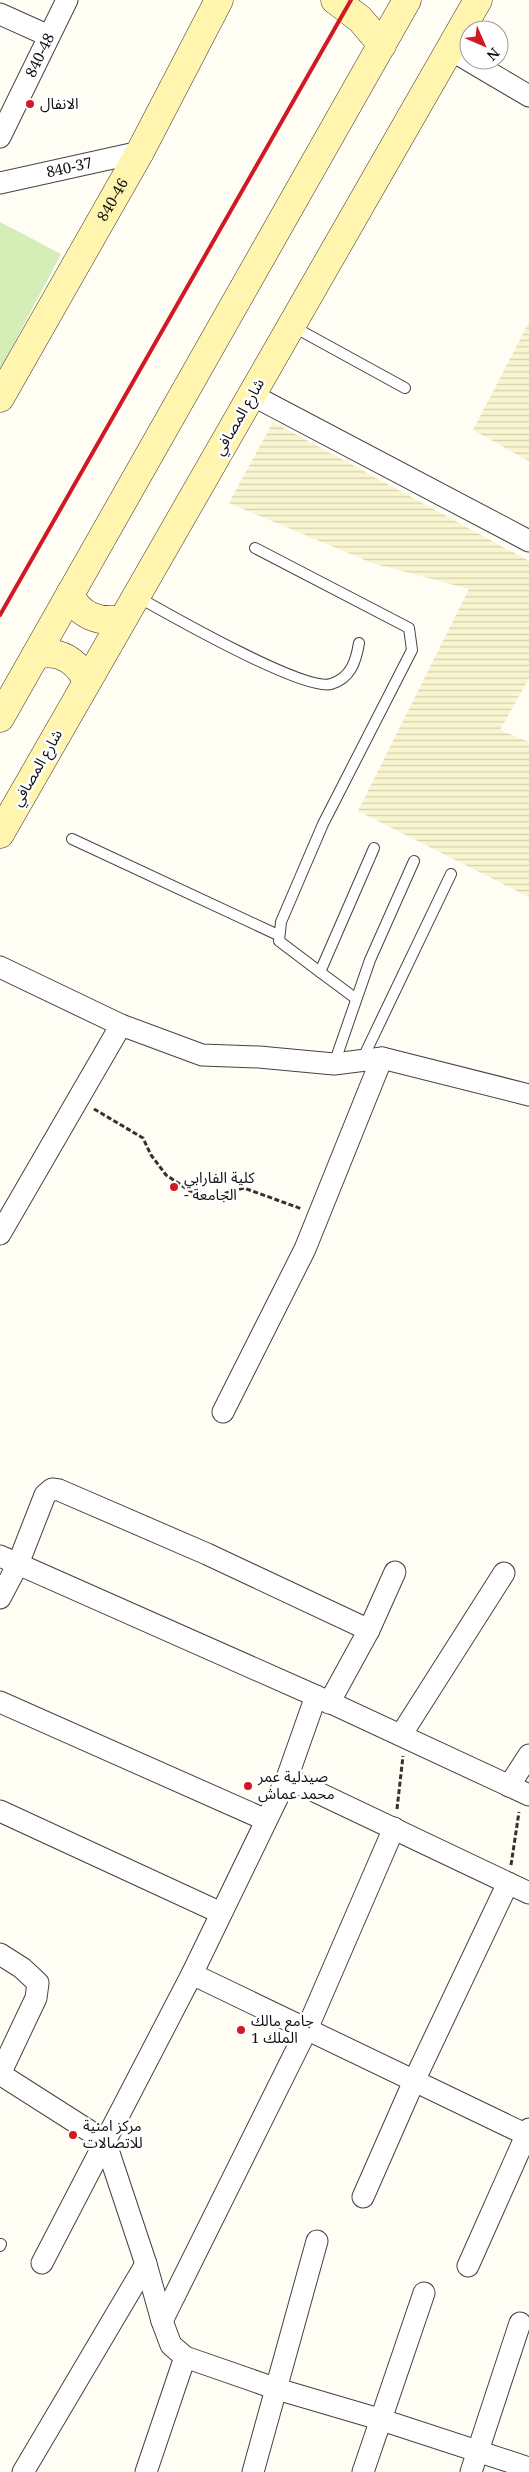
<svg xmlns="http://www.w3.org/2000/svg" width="529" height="2472" font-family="'Noto Serif','Noto Sans Arabic',serif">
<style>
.farmland{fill:url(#farmland-rules)}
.grass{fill:#d5eeb8}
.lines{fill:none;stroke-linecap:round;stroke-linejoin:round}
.lane-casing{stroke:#434343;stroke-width:12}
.street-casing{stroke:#434343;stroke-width:23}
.secondary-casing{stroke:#323232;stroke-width:29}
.path{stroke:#323232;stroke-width:3;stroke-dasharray:5 2.5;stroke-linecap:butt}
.lane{stroke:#fff;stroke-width:10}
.street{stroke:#fff;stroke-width:21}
.secondary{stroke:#fff5af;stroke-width:28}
.rail{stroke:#cf1924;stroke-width:4}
.poi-dot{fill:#cf1924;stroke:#fff;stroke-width:2}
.labels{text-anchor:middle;stroke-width:5;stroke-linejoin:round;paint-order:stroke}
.street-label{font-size:15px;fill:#101010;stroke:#fff}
.poi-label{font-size:15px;fill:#101010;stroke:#fff;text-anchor:start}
</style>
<defs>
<pattern id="farmland-rules" width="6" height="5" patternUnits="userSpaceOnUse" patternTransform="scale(1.25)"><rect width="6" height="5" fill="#f8f5d0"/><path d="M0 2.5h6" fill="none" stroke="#d4d1b2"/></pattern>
</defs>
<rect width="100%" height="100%" fill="#fffdf4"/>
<g class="farmland">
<polygon points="529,322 529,461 473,430"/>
<polygon points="273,422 529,561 529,678 500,730 529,742 529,897 358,811 469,589 372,563 229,503"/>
</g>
<polygon class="grass" points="0,222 61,254 0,370"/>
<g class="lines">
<defs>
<g id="lane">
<polyline points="292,326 405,388"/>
<polyline points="255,548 409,628 412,650 323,824 281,922 279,941 320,972"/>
<path d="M136 596C166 613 304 692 331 684 351 678 356 661 359 643"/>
<polyline points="72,839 278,935"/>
<polyline points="355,998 320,972 374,848"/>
<polyline points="362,1060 451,874"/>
<polyline points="334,1064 370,960 414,861"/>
<polyline points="0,2246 1,2244"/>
</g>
<g id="street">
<polyline points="0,14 49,36"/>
<polyline points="451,50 529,96"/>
<path id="s1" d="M0 137 67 0"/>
<path id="s2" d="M0 183 140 152"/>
<polyline points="252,395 529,541"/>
<polyline points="0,967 121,1025 202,1055 259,1057 334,1064 382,1058 529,1095"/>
<polyline points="0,1234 121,1025"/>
<polyline points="223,1412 305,1249 382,1058"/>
<polyline points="0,1556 316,1696 529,1795"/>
<polyline points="0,1598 18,1564 45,1495 52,1489 59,1490 207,1554 369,1630"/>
<polyline points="0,1702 266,1820"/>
<polyline points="329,1703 369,1630 395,1572"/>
<polyline points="401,1735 504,1573"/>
<polyline points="287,1778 529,1893"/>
<polyline points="509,1786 529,1755"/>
<polyline points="0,1811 221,1913"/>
<polyline points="0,1954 22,1968 38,1983 36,1998 0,2074"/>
<polyline points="192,1974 529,2136"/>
<polyline points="0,2074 105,2141 146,2264 162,2321 171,2345 185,2357 277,2389 379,2419 529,2468"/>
<polyline points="363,2197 414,2081 508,1883"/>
<polyline points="42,2263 192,1974 287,1778 316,1696"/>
<polyline points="468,2266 529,2129"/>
<polyline points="162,2321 307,2029 394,1828"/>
<polyline points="23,2472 146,2264"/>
<polyline points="146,2472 185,2357"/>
<polyline points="253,2472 317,2241"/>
<polyline points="363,2472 424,2293"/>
<polyline points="471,2472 520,2323"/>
</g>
<g id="secondary">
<polyline points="335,0 360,19 382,45"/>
<path id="s3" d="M0 398 140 152 219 0"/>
<path d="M70 594C79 616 100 623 122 619"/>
<path d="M36 655C59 649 77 661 87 681"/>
<polyline points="0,718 407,0"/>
<polyline points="0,834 478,0"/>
</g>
</defs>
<use href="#lane" class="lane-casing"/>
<use href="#street" class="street-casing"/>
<use href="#secondary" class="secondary-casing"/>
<g class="path">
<polyline points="94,1109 143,1138 151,1155 166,1175 190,1191 215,1196 244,1188 302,1209"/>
<polyline points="397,1809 403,1756"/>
<polyline points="511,1865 519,1812"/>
</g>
<use href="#lane" class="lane"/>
<use href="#street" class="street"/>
<use href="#secondary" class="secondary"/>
<polyline class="rail" points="0,615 351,0"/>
</g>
<g class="poi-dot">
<circle cx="30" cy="104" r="5"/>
<circle cx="174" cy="1187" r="5"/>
<circle cx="248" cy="1786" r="5"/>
<circle cx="241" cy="2030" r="5"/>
<circle cx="73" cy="2135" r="5"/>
</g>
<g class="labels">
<g class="street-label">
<text dy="5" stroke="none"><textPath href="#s1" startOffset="91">840-48</textPath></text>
<text dy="5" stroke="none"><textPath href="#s2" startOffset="71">840-37</textPath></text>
<text dy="5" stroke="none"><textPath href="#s3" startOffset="228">840-46</textPath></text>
<text transform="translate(239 417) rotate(-60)" y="5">شارع المصافي</text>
<text transform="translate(37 768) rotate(-60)" y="5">شارع المصافي</text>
</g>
<g class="poi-label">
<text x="40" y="109">الانفال</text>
<text x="184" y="1183">كلية الفارابي<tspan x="184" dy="17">- الجامعة</tspan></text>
<text x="258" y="1782">صيدلية عمر<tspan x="258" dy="17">محمد عماش</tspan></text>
<text x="251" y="2026">جامع مالك<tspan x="251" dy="17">الملك 1</tspan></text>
<text x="83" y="2131">مركز امنية<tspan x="83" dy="17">للاتصالات</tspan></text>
</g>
</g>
<g transform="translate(484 45) rotate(135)"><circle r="24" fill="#ffffff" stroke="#9f9f9f"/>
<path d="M0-4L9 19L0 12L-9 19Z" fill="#cf1924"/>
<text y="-8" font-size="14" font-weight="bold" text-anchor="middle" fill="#101010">N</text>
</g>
</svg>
